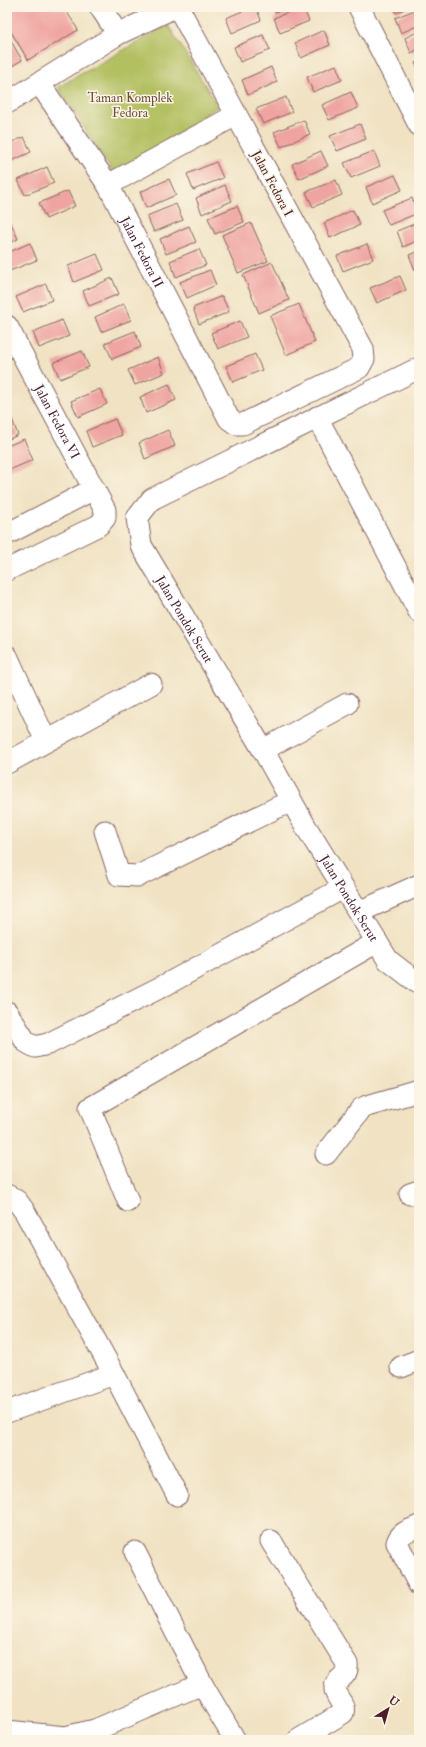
<svg xmlns="http://www.w3.org/2000/svg" width="426" height="1747" font-family="'IM FELL Double Pica',serif">
<style>
.green{fill:#b3c062;stroke:#7e7046}
.building{fill:#efa4a1}
.lines{fill:none;stroke-linecap:round;stroke-linejoin:round}
.street-casing{stroke:#846360;stroke-width:23}
.street{stroke:#fff;stroke-width:21}
.labels{text-anchor:middle;stroke-width:3;stroke-linejoin:round;paint-order:stroke}
.park-label{font-size:13px;fill:#6a4f3c;stroke:#fcf5e5}
.street-label{font-size:13px;fill:#4a1f2b;stroke:#fcf5e5}
</style>
<rect width="100%" height="100%" fill="#fcf5e5"/>
<filter id="ink" filterUnits="userSpaceOnUse"><feTurbulence type="fractalNoise" baseFrequency=".025" numOctaves="2"/><feDisplacementMap in="SourceGraphic" scale="8" xChannelSelector="R" yChannelSelector="G"/><feConvolveMatrix kernelMatrix="1 2 1 2 8 2 1 2 1" color-interpolation-filters="sRGB"/></filter>
<filter id="wash" filterUnits="userSpaceOnUse"><feTurbulence type="fractalNoise" baseFrequency=".012" numOctaves="4" result="noise"/><feDisplacementMap in="SourceGraphic" scale="16" xChannelSelector="R" yChannelSelector="G"/><feGaussianBlur stdDeviation="0.9" result="paint"/><feColorMatrix in="noise" values="0 0 0 0 0 0 0 0 0 0 0 0 0 0 0 0 0 1.4 0 .05"/><feComposite in="paint" operator="in"/></filter>
<g filter="url(#wash)">
<rect width="100%" height="100%" fill="#f0e2c3"/>
<polygon class="green" points="168,25 218,106 115,176 58,87"/>
<g id="blocks">
<g class="building">
<polygon points="7,7 64,7 78,30 28,60 7,25"/>
<polygon points="252,7 256,7 261,20 232,33 226,18"/>
<polygon points="272,7 290,7 275,13"/>
<polygon points="301,7 303,7 309,21 280,33 274,18"/>
<polygon points="393,7 409,7 396,13"/>
<polygon points="419,8 419,25 401,33 395,18"/>
<polygon points="324,30 330,45 301,58 295,43"/>
<polygon points="419,31 419,49 411,53 405,38"/>
<polygon points="7,34 22,60 7,69"/>
<polygon points="263,35 270,50 240,62 234,47"/>
<polygon points="419,61 419,71 415,63"/>
<polygon points="336,65 342,80 313,92 307,77"/>
<polygon points="271,67 277,82 248,95 242,80"/>
<polygon points="351,92 358,108 329,120 322,105"/>
<polygon points="286,97 292,112 263,124 256,109"/>
<polygon points="304,120 310,134 281,147 274,132"/>
<polygon points="360,124 366,139 337,151 330,136"/>
<polygon points="24,137 31,152 7,163 7,144"/>
<polygon points="321,151 328,166 299,179 292,164"/>
<polygon points="374,151 380,166 351,178 344,163"/>
<polygon points="216,162 223,178 193,190 187,174"/>
<polygon points="47,167 54,183 25,195 18,180"/>
<polygon points="395,175 402,190 372,203 366,187"/>
<polygon points="169,179 176,195 146,208 140,192"/>
<polygon points="336,180 342,195 313,207 306,192"/>
<polygon points="225,185 232,201 202,214 196,198"/>
<polygon points="68,191 75,206 46,219 39,203"/>
<polygon points="412,198 418,213 389,225 382,210"/>
<polygon points="176,204 183,220 154,232 147,216"/>
<polygon points="237,206 244,222 215,234 208,218"/>
<polygon points="353,210 360,225 330,238 324,223"/>
<polygon points="419,222 419,240 403,247 397,231"/>
<polygon points="11,223 18,239 7,244 7,225"/>
<polygon points="251,223 268,261 238,273 222,235"/>
<polygon points="189,226 196,242 166,254 160,239"/>
<polygon points="30,243 37,260 7,272 7,253"/>
<polygon points="367,244 373,259 343,271 337,256"/>
<polygon points="199,249 206,265 176,277 170,261"/>
<polygon points="419,251 419,269 415,270 409,255"/>
<polygon points="97,254 104,270 74,282 68,266"/>
<polygon points="272,262 289,300 259,313 243,275"/>
<polygon points="210,270 216,285 187,298 180,282"/>
<polygon points="400,276 406,290 377,303 370,288"/>
<polygon points="112,278 119,294 89,306 83,291"/>
<polygon points="46,284 52,300 23,312 16,297"/>
<polygon points="222,296 229,312 199,324 193,308"/>
<polygon points="124,304 131,320 101,332 95,317"/>
<polygon points="299,304 315,342 286,355 270,316"/>
<polygon points="62,320 69,336 39,348 33,332"/>
<polygon points="240,321 247,337 218,349 211,333"/>
<polygon points="135,331 141,347 112,359 105,343"/>
<polygon points="82,351 89,367 60,379 53,363"/>
<polygon points="255,354 262,370 233,382 226,366"/>
<polygon points="158,357 164,373 135,385 128,370"/>
<polygon points="169,384 176,400 146,413 140,397"/>
<polygon points="100,389 107,404 78,417 71,401"/>
<polygon points="10,414 18,435 7,440 7,415"/>
<polygon points="115,419 122,435 92,447 86,431"/>
<polygon points="168,430 175,446 145,459 139,443"/>
<polygon points="24,439 33,460 7,471 7,446"/>
</g>
</g>
</g>
<g filter="url(#ink)">
<use href="#blocks" fill-opacity="0" stroke="#846360" stroke-width="1"/>
<g class="lines">
<defs>
<g id="street">
<polyline points="100,7 118,34"/>
<polyline points="359,7 419,125"/>
<path id="s1" d="M40 84 108 185 229 419 236 424H243L359 368 364 359 363 349 178 7"/>
<polyline points="7,103 118,34 175,7"/>
<polyline points="108,185 236,115"/>
<path id="s2" d="M7 326 105 510V518L99 525 7 570"/>
<path id="s3" d="M419 368 152 499 137 518 141 545 263 750 306 827 388 960 419 984"/>
<polyline points="317,417 419,612"/>
<polyline points="7,534 94,489"/>
<polyline points="7,656 46,741"/>
<polyline points="263,750 347,704"/>
<polyline points="7,763 151,684"/>
<polyline points="105,831 119,875 138,876 278,807 292,802"/>
<polyline points="359,912 419,885"/>
<polyline points="7,1012 26,1042 35,1047 48,1044 167,984 343,888"/>
<polyline points="326,1154 361,1109 367,1106 419,1091"/>
<polyline points="410,1194 419,1191"/>
<polyline points="7,1195 17,1201 25,1212 114,1374 177,1495"/>
<polyline points="128,1201 90,1108 377,942"/>
<polyline points="401,1367 419,1360"/>
<polyline points="7,1412 114,1374"/>
<path d="M419 1526C410 1530 400 1532 397 1543L419 1585"/>
<path d="M271 1541 347 1664C349 1679 334 1678 335 1689 335 1698 346 1703 343 1713L298 1740"/>
<polyline points="135,1552 202,1684 235,1740"/>
<polyline points="7,1731 65,1737 95,1730 202,1684"/>
</g>
</defs>
<use href="#street" class="street-casing"/>
<use href="#street" class="street"/>
</g>
</g>
<g class="labels">
<g class="park-label">
<text x="130" y="102">Taman Komplek<tspan x="130" dy="15">Fedora</tspan></text>
</g>
<g class="street-label">
<text transform="translate(273 183) rotate(62)" y="5">Jalan Fedora I</text>
<text dy="5" stroke="none"><textPath href="#s1" startOffset="197">Jalan Fedora II</textPath></text>
<text dy="5" stroke="none"><textPath href="#s2" startOffset="108">Jalan Fedora VI</textPath></text>
<text dy="5" stroke="none"><textPath href="#s3" startOffset="435">Jalan Pondok Serut</textPath></text>
<text dy="5" stroke="none"><textPath href="#s3" startOffset="759">Jalan Pondok Serut</textPath></text>
</g>
</g>
<rect width="426" height="1747" fill="none" stroke="#fcf5e5" stroke-width="24"/>
<g transform="translate(388 1709) rotate(37)" stroke="#fcf5e5" stroke-width="3" paint-order="stroke">
<path d="M0-3L7 15L0 10L-7 15Z" fill="#4a1f2b"/>
<text y="-6" font-size="11" font-weight="bold" text-anchor="middle" fill="#4a1f2b">U</text>
</g>
</svg>
